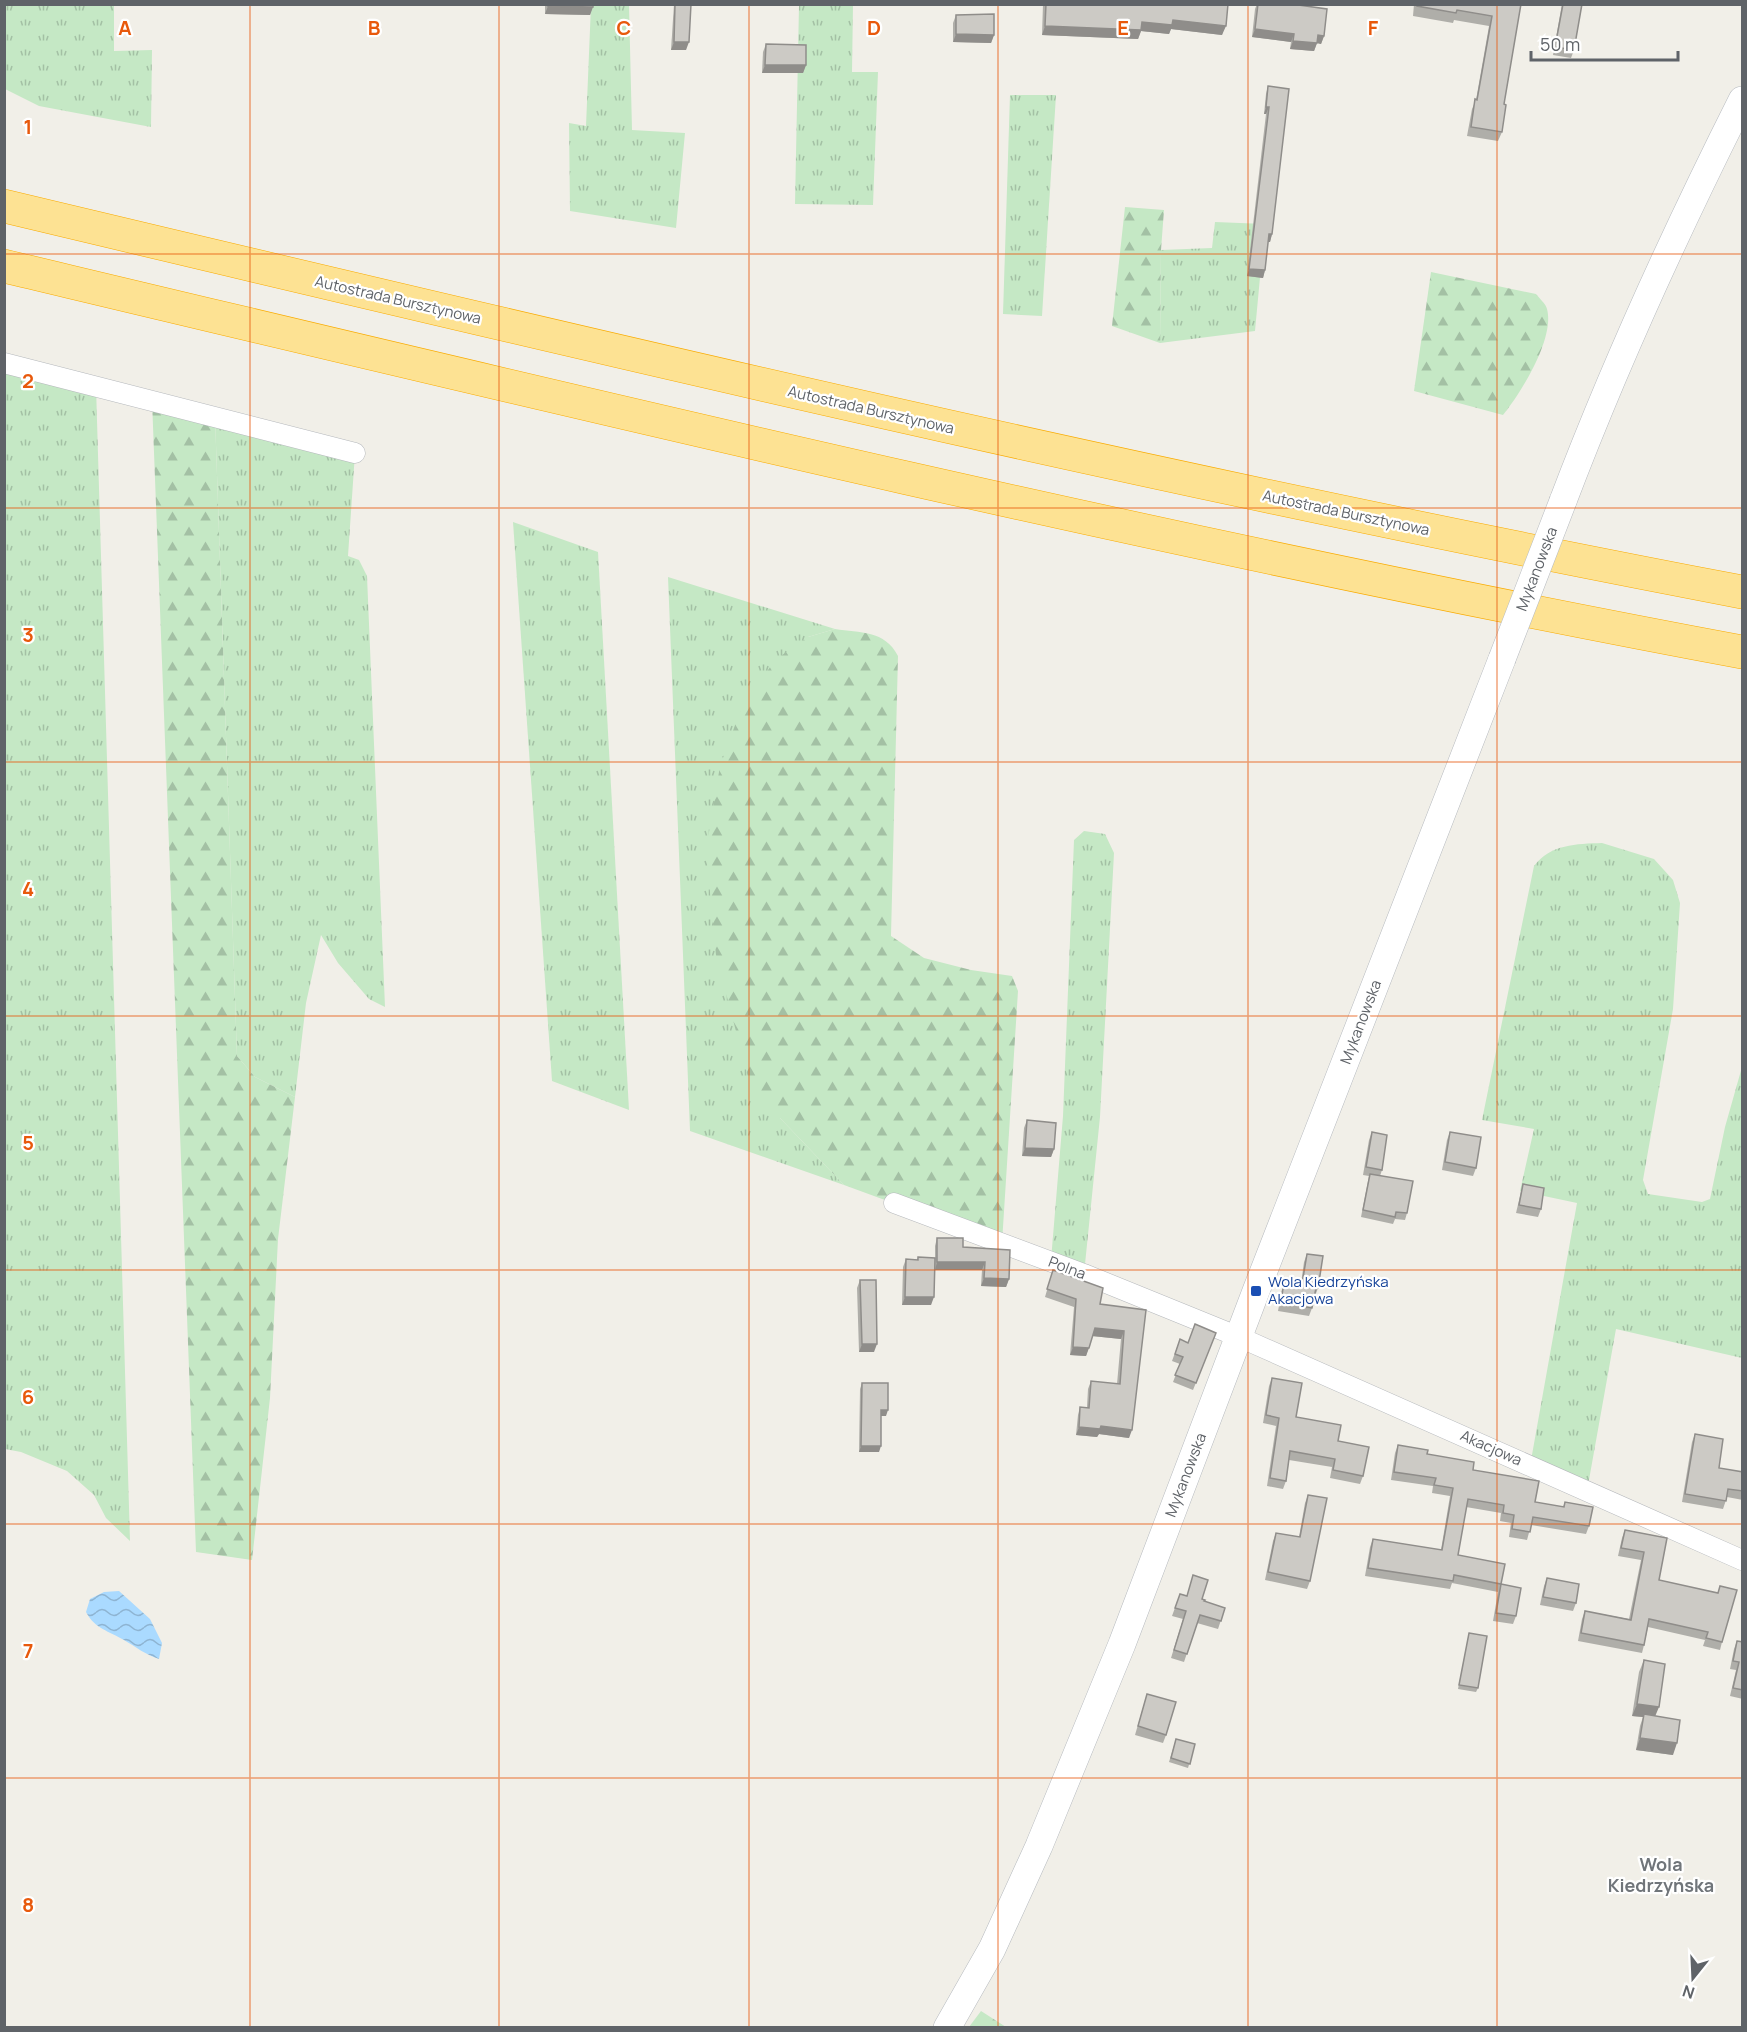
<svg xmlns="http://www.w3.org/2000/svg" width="1747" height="2032" font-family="Manrope,sans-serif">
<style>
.grass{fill:url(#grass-tufts)}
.forest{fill:url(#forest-firs)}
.water{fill:url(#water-waves)}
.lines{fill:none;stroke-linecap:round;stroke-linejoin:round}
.minor-casing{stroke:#b5b8bc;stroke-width:21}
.secondary-casing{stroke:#b6babf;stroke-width:28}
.motorway-casing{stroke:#f9ab00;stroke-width:34}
.minor{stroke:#fff;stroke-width:20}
.secondary{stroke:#fff;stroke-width:27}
.motorway{stroke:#fde293;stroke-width:33}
.secondary-bridge-casing{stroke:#b6babf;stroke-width:28;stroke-linecap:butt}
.secondary-bridge{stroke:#fff;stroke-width:27}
.wall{fill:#afaea9}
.shaded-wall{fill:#8f8d8a}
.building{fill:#cccac5;stroke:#8f8d8a;stroke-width:1.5}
.grid{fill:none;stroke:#e8590c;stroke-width:1.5;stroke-opacity:0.55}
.transit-dot{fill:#1a4fb4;stroke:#fff;stroke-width:2}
.labels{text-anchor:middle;stroke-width:4.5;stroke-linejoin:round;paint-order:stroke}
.street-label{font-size:15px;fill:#5f6368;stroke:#fff}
.transit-label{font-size:15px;fill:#164399;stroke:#fff;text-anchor:start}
.quarter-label{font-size:18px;font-weight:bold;fill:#70757a;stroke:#fff}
.grid-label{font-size:20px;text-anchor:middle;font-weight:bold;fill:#e8590c;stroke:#fff;stroke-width:4.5;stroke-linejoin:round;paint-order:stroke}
</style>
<defs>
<pattern id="grass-tufts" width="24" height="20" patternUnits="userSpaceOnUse" patternTransform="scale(1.5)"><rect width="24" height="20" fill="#c5e8c5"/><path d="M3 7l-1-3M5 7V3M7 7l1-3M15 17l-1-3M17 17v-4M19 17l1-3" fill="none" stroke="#a3c0a4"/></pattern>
<pattern id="forest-firs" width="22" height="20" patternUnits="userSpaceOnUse" patternTransform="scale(1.5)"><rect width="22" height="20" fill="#c5e8c5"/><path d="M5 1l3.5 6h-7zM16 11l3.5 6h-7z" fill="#a3c0a4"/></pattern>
<pattern id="water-waves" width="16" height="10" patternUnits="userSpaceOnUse" patternTransform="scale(1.5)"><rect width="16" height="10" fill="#aadaff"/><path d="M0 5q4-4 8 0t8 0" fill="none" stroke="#8eb4d2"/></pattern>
</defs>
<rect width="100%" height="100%" fill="#f1efe8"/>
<g class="grass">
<polygon points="4,5 114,5 114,51 152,50 151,127 39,106 5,89"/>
<polygon points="591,5 629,5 632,130 685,133 676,228 570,211 569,123 586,126"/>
<polygon points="799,5 853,5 852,72 878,72 873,205 795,204"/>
<polygon points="1010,95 1056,95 1042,316 1003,314"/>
<polygon points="1215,222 1265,224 1255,331 1160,343 1161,250 1212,248"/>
<polygon points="4,363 96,386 130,1541 106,1518 94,1495 67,1471 21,1452 5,1449"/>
<polygon points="215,416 355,453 348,556 359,560 367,576 385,1007 369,999 338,963 321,935 306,1003 295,1097 255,1077 237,1056"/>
<polygon points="513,522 598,552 629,1110 552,1081"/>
<polygon points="668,577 835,629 808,637 780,1118 844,1185 690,1131"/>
<polygon points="1084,831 1105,834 1114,853 1100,1117 1084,1274 1051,1260 1063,1116 1074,840"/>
<path d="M1602 843 1654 859 1673 880 1680 903 1673 1009 1643 1180 1648 1194 1702 1202 1710 1199 1725 1127 1742 1067V1358L1616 1329 1587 1491 1530 1466 1577 1203 1520 1191 1534 1129 1482 1120 1534 866C1551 844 1576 844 1602 843Z"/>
</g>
<g class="forest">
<polygon points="1125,207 1164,210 1161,250 1160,343 1112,326"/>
<path d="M1431 272 1536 294C1539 298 1546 304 1547 309 1555 338 1521 393 1503 415L1414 391Z"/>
<polygon points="152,400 215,416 237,1056 255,1077 295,1097 278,1239 270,1398 252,1560 196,1552"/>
<path d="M835 629C860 633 885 630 898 656L891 936 924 958 971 970 1012 976 1018 991 1002 1243 844 1185 780 1118 748 1077 716 955 706 850 720 766 741 709 775 660 808 637Z"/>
<polygon points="981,2011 1006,2027 969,2027"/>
</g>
<path class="water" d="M119 1591 150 1619 162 1643 159 1659C146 1655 136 1647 124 1640 109 1631 95 1629 86 1612L90 1599 104 1592Z"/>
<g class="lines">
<defs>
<g id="minor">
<polyline points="4,363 355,453"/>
<polyline points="894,1203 1084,1274 1239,1337 1742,1560"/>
</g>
<g id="secondary">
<path d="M1563 501C1615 364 1676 231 1742 100"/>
<polyline points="947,2028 992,1949 1039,1846 1122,1644 1256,1291 1502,659"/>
</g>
<g id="motorway">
<path d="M4 206C582 344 1159 481 1742 592"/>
<path d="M4 266C582 404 1159 543 1742 652"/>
</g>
</defs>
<use href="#minor" class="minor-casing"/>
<use href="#secondary" class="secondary-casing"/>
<use href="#motorway" class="motorway-casing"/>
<use href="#minor" class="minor"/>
<use href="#secondary" class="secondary"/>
<use href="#motorway" class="motorway"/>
<defs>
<polyline id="secondary-bridge" points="1502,659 1563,501"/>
</defs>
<use href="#secondary-bridge" class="secondary-bridge-casing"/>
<use href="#secondary-bridge" class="secondary-bridge"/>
</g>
<g class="wall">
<polygon points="545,4 593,4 590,15 545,14"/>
<polygon points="674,4 691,4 686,50 671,50"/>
<polygon points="1043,4 1228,4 1222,35 1171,29 1169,34 1141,31 1138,39 1042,35"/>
<polygon points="1257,4 1291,4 1324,36 1321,44 1317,43 1314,51 1290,49 1291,42 1252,37 1255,9"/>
<polygon points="1414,4 1521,4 1504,104 1502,132 1498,141 1467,136 1472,109 1476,100 1489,26 1454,20 1453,23 1413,16"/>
<polygon points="1562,4 1582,4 1574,50 1571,58 1553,55"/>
<polygon points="956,15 994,35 991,43 953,42 953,23"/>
<polygon points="766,44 806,65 803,73 762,73 763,52"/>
<polygon points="1268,86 1272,234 1270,242 1268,242 1265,270 1263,278 1247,276 1266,114 1264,114 1266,94"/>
<polygon points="1027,1120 1054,1149 1051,1157 1022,1156 1024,1128"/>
<polygon points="1372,1132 1382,1170 1380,1176 1407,1213 1405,1220 1395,1219 1393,1224 1361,1217 1369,1176 1363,1175 1369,1140"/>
<polygon points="1450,1132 1476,1168 1473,1176 1442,1170 1447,1140"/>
<polygon points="1523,1184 1541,1209 1538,1217 1516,1213 1521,1192"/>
<polygon points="937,1238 963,1247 1009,1279 1006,1287 981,1286 982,1270 935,1270 931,1305 902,1305 903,1267 906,1259 917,1260 918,1257 935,1258 935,1246"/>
<polygon points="1307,1254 1318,1288 1315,1296 1314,1296 1312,1308 1309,1316 1278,1311 1282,1289 1284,1281 1301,1284 1304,1262"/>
<polygon points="1053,1270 1100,1304 1146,1310 1129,1438 1099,1434 1097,1437 1076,1435 1078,1415 1080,1407 1087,1407 1088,1389 1091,1381 1117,1384 1121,1339 1092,1336 1086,1356 1070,1355 1074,1307 1045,1297"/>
<polygon points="860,1280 874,1352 859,1352 857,1288"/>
<polygon points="1216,1333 1193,1390 1173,1382 1180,1364 1172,1361 1180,1339 1188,1343"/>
<polygon points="1272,1378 1296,1417 1338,1441 1363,1476 1360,1484 1330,1478 1332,1467 1289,1460 1286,1481 1283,1489 1267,1486 1276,1426 1263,1423 1269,1386"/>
<polygon points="862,1383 886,1416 881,1416 879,1452 859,1452 860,1389"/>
<polygon points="1695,1434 1719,1468 1743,1472 1743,1500 1727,1497 1723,1509 1682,1502 1692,1442"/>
<polygon points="1398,1445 1473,1470 1535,1502 1563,1507 1565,1502 1589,1526 1586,1534 1531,1525 1527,1540 1509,1537 1511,1523 1500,1521 1501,1513 1466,1507 1458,1555 1501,1584 1516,1616 1513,1624 1493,1621 1498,1592 1452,1583 1450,1589 1365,1576 1370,1547 1373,1539 1441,1550 1450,1496 1432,1493 1433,1486 1391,1480 1395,1453"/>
<polygon points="1308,1495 1310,1581 1307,1589 1265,1580 1273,1541 1276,1533 1299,1537 1305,1503"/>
<polygon points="1625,1530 1667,1538 1659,1580 1718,1593 1720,1586 1722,1642 1720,1650 1703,1646 1705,1640 1648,1627 1644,1645 1642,1653 1578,1641 1582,1619 1585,1611 1629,1619 1641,1560 1618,1556 1622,1538"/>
<polygon points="1547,1578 1576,1603 1573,1611 1540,1605 1544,1586"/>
<polygon points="1180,1594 1202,1599 1204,1601 1225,1608 1218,1629 1197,1623 1184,1662 1171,1658 1183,1619 1172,1616"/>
<polygon points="1469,1633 1478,1688 1476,1692 1458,1689"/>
<polygon points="1737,1641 1743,1642 1743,1699 1730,1696 1736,1670 1730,1669 1734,1649"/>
<polygon points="1644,1660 1655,1716 1673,1755 1636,1750 1640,1726 1643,1717 1632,1716 1639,1672"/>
<polygon points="1147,1694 1166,1735 1163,1743 1135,1735"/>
<polygon points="1176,1739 1195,1744 1188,1768 1169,1762"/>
</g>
<g class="shaded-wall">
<polygon points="548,6 593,7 590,15 545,14"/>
<polygon points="1173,20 1226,26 1222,35 1171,29 1169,34 1141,31 1138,39 1042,35 1045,26"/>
<polygon points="1255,29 1294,34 1291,42 1252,37"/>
<polygon points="956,34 994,35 991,43 953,42"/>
<polygon points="1318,35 1324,36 1321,44 1317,43 1314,51 1290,49 1293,41"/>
<polygon points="674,42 689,42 686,50 671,50"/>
<polygon points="765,65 806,65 803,73 762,73"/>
<polygon points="1266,107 1269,107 1266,114 1264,114"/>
<polygon points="1269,234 1272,234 1270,242 1267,242"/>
<polygon points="1249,269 1265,270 1263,278 1247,276"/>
<polygon points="1025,1148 1054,1149 1051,1157 1022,1156"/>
<polygon points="937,1262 985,1262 982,1270 935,1270"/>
<polygon points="984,1278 1009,1279 1006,1287 981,1286"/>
<polygon points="905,1297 934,1297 931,1305 902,1305"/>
<polygon points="1095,1328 1124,1331 1121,1339 1092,1336"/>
<polygon points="862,1344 877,1344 874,1352 859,1352"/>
<polygon points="1073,1347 1089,1348 1086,1356 1070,1355"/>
<polygon points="881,1410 888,1410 886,1416 879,1416"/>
<polygon points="1101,1426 1132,1430 1129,1438 1099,1434 1097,1437 1076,1435 1079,1427"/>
<polygon points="861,1446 881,1446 879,1452 859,1452"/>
<polygon points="1637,1704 1659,1707 1654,1719 1644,1714 1643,1717 1632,1716"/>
<polygon points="1640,1738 1677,1743 1673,1755 1636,1750"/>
</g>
<g class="building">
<polygon points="548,4 593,4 593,7 548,6"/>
<polygon points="675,4 691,4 689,42 674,42"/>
<polygon points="1046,4 1228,4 1226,26 1173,20 1172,25 1142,22 1141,30 1045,26"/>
<polygon points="1258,4 1291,4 1327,9 1324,36 1318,35 1317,43 1293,41 1294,34 1255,29"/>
<polygon points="1417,4 1521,4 1504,104 1506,105 1502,132 1471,127 1475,99 1477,100 1492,16 1457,10 1456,13 1417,6"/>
<polygon points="1563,4 1582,4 1574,50 1555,47"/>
<polygon points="994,14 994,35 956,34 956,15"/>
<polygon points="766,44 806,45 806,65 765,65"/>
<polygon points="1268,86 1289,89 1272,234 1269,234 1265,270 1249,269 1269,107 1266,107"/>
<polygon points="1027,1120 1056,1123 1054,1149 1025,1148"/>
<polygon points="1372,1132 1387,1135 1382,1170 1366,1167"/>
<polygon points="1450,1132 1481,1137 1476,1168 1445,1162"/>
<polygon points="1370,1174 1413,1181 1407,1213 1396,1212 1395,1217 1363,1210"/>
<polygon points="1523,1184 1544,1188 1541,1209 1519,1205"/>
<polygon points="937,1238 963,1238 963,1247 1010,1250 1009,1279 984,1278 985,1262 937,1262"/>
<polygon points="1307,1254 1323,1256 1318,1288 1316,1288 1312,1308 1281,1303 1284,1281 1302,1284"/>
<polygon points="918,1257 935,1258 934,1297 905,1297 906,1259 918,1260"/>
<polygon points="1053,1270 1103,1288 1100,1304 1146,1310 1132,1430 1101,1426 1100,1429 1079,1427 1080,1407 1089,1408 1091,1381 1120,1384 1124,1331 1095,1328 1089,1348 1073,1347 1076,1299 1047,1289"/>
<polygon points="860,1280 876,1280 877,1344 862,1344"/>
<polygon points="1195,1324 1216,1333 1196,1383 1175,1375 1183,1357 1175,1354 1180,1339 1188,1343"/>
<polygon points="1272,1378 1302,1383 1296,1417 1341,1425 1338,1441 1369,1447 1363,1476 1333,1470 1335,1459 1290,1451 1286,1481 1270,1478 1279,1418 1266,1415"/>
<polygon points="862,1383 888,1383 888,1410 881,1410 881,1446 861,1446"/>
<polygon points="1695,1434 1723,1439 1719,1468 1743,1472 1743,1491 1728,1489 1726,1501 1685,1494"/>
<polygon points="1398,1445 1428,1450 1427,1454 1474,1462 1473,1470 1539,1481 1535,1502 1564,1507 1565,1502 1593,1507 1589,1526 1533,1517 1530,1532 1512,1529 1514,1515 1503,1513 1504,1505 1468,1499 1458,1555 1505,1564 1501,1584 1454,1575 1453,1581 1368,1568 1373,1539 1442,1550 1453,1488 1434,1485 1436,1478 1394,1472"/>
<polygon points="1308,1495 1327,1498 1310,1581 1268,1572 1276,1533 1300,1537"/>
<polygon points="1625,1530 1667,1538 1659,1580 1718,1593 1720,1586 1737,1590 1722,1642 1706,1638 1708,1632 1649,1619 1644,1645 1581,1633 1585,1611 1631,1620 1644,1552 1621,1548"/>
<polygon points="1193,1575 1208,1580 1202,1599 1205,1600 1204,1601 1225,1608 1221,1621 1200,1615 1187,1654 1174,1650 1186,1611 1175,1608 1180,1594 1187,1596"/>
<polygon points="1547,1578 1579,1584 1576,1603 1543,1597"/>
<polygon points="1501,1584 1521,1588 1516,1616 1496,1613"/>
<polygon points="1469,1633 1487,1636 1478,1688 1459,1685"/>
<polygon points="1737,1641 1743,1642 1743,1690 1733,1688 1739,1662 1733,1661"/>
<polygon points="1644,1660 1665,1664 1659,1707 1637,1704"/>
<polygon points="1147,1694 1176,1702 1166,1735 1138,1726"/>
<polygon points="1644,1714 1680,1720 1677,1743 1640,1738"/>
<polygon points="1176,1739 1195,1744 1190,1764 1171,1758"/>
</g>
<path class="grid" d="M250 4V2028M499 4V2028M749 4V2028M998 4V2028M1248 4V2028M1497 4V2028M4 254H1742M4 508H1742M4 762H1742M4 1016H1742M4 1270H1742M4 1524H1742M4 1778H1742"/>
<rect class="transit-dot" x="1250" y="1285" width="12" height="12" rx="3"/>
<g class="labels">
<g class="street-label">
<text transform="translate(398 300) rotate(13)" y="5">Autostrada Bursztynowa</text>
<text transform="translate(871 410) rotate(13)" y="5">Autostrada Bursztynowa</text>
<text transform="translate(1346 513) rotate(12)" y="5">Autostrada Bursztynowa</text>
<text transform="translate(1537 569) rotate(-69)" y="5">Mykanowska</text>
<text transform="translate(1361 1022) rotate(-69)" y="5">Mykanowska</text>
<text transform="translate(1067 1268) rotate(21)" y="5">Polna</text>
<text transform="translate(1491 1448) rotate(24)" y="5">Akacjowa</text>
<text transform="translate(1186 1475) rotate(-69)" y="5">Mykanowska</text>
</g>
<g class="transit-label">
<text x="1268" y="1287">Wola Kiedrzyńska<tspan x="1268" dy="17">Akacjowa</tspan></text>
</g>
<g class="quarter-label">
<text x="1661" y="1871">Wola<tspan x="1661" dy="21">Kiedrzyńska</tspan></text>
</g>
</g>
<g class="grid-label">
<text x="125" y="35">A</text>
<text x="374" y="35">B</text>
<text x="624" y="35">C</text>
<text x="874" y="35">D</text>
<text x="1123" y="35">E</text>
<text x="1373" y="35">F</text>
<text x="28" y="134">1</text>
<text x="28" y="388">2</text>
<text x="28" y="642">3</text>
<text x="28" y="896">4</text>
<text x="28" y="1150">5</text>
<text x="28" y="1404">6</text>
<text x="28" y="1658">7</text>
<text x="28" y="1912">8</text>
</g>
<rect width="1747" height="2032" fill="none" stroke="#5f6368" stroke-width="12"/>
<g transform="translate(1693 1978) rotate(198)" stroke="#ffffff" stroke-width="4.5" paint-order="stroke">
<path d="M0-4.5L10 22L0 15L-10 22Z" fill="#5f6368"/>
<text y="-9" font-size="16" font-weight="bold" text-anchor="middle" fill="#5f6368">N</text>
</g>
<path d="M1531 51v9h147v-9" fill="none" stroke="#5f6368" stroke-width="3"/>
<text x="1540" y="51" font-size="18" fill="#5f6368" stroke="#ffffff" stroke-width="4.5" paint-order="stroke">50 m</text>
</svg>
